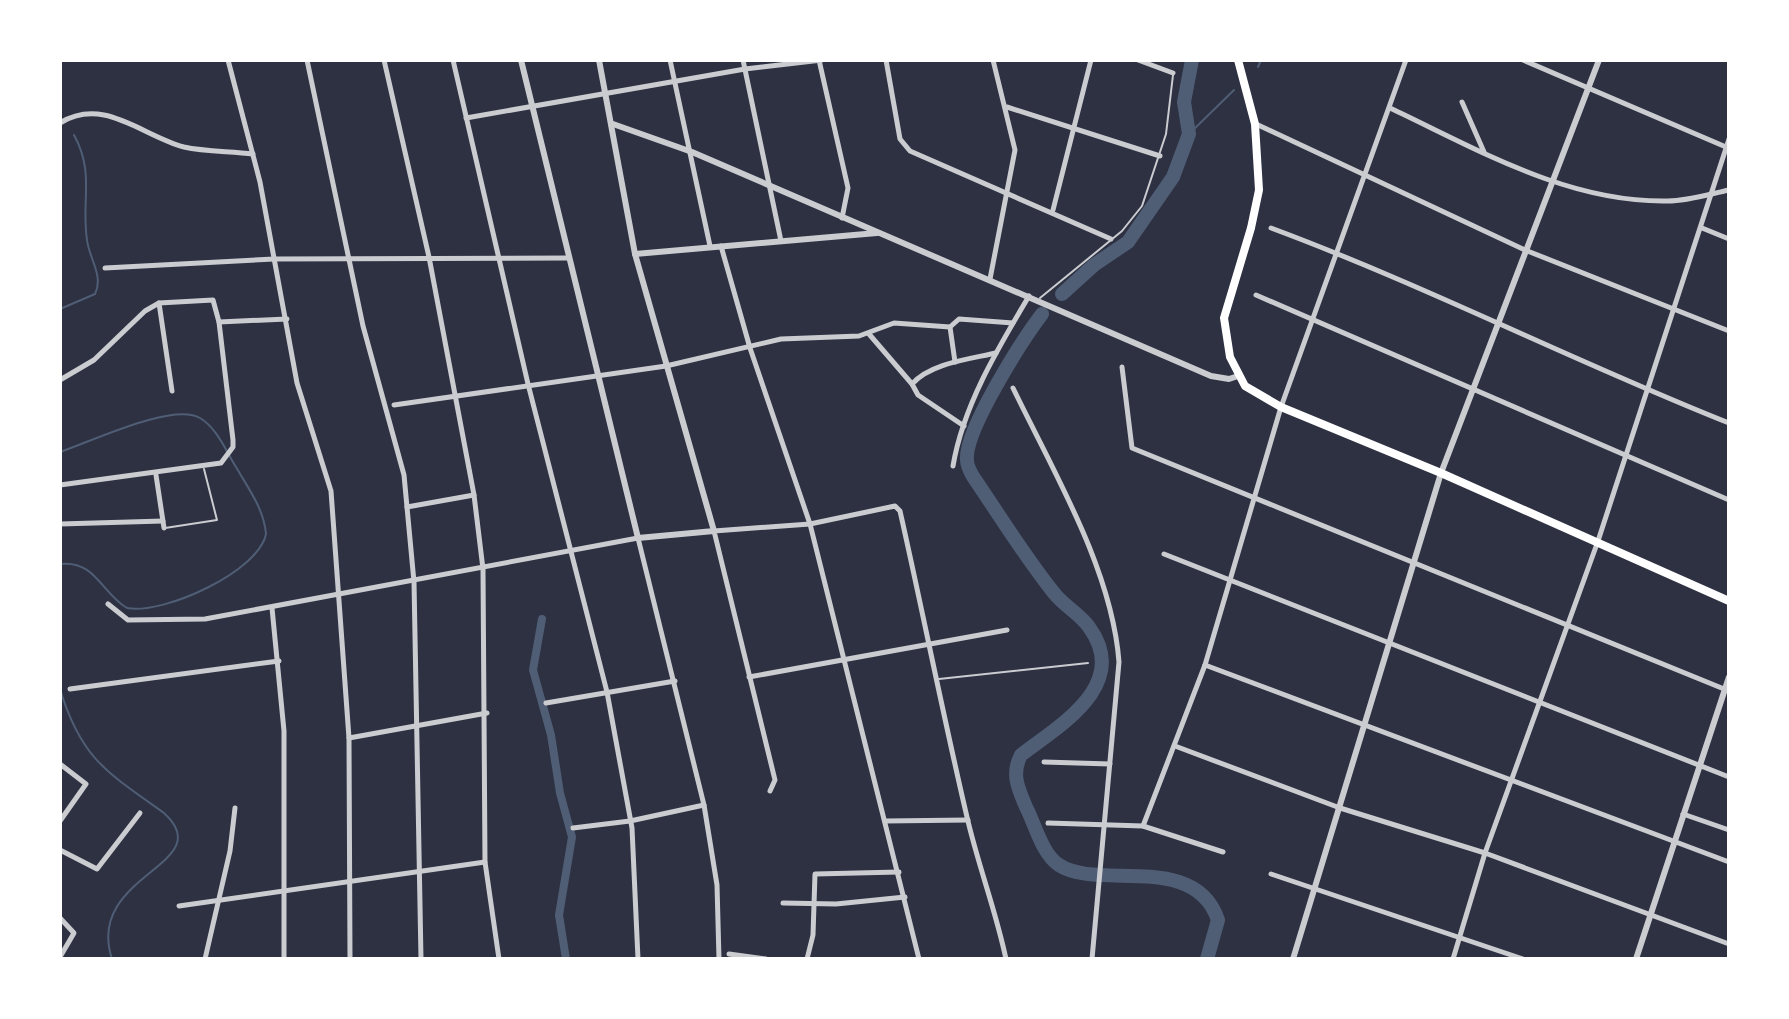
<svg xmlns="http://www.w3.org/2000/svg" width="1789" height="1019" font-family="'Work Sans',sans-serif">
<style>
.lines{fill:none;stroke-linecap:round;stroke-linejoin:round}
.stream{stroke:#4f5d75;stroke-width:2}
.canal{stroke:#4f5d75;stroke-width:8}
.river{stroke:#4f5d75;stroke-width:14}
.service{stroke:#caccd0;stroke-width:2}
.minor{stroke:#caccd0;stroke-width:5}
.tertiary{stroke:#caccd0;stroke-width:6}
.primary{stroke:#fff;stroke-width:8}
</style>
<rect width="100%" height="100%" fill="#2d3142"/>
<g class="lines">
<g class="stream">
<polyline points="1258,67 1261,60"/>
<polyline points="1189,134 1234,90"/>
<path d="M60 309 95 294C104 276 89 258 87 240 81 201 95 173 74 135"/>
<path d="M60 452C90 442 173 402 200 418 217 428 226 451 236 467 248 488 264 509 266 534 259 571 164 615 127 608 101 593 96 560 60 564"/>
<path d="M60 689C81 759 108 773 164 813 221 865 84 874 112 959"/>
</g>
<polyline class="canal" points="542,619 533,670 551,735 560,793 572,837 559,915 566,959"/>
<g class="river">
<polyline points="1062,294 1094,265 1128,242 1173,177 1189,134 1184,102 1192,60"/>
<path d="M1042 314C1023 339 964 431 967 460 967 467 971 473 974 478 1000 516 1025 557 1054 593 1064 606 1080 614 1089 627 1131 685 1060 725 1021 755 1011 774 1018 788 1026 807 1035 824 1042 854 1059 865 1098 891 1195 851 1218 920L1207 959"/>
</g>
<g class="service">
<polyline points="1040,298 1122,231 1142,206 1166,134 1173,75"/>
<polyline points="165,528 217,520 204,469"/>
<polyline points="939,679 1088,663"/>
</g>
<g class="minor">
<polyline points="228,60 260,182 297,383 331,491 349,738 350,959"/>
<polyline points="307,60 363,326 404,475 414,582 421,959"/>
<polyline points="384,60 429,257 474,495 483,569 485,862 499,959"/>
<polyline points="453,60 528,384 607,692 632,828 638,959"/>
<polyline points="670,60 710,246"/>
<polyline points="743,60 781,241"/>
<polyline points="819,60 848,188 842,218"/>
<polyline points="886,60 900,139 910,151 1111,239"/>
<polyline points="1138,60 1173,73"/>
<polyline points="1523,60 1726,147"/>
<polyline points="1462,102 1484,152"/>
<polyline points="1007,107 1160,156"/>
<path d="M1390 108C1479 150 1568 203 1668 201 1688 201 1710 194 1729 190"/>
<polyline points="466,118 745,69 822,60"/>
<path d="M60 123C104 96 142 136 184 147 206 152 231 151 253 154"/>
<polyline points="1256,124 1525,250 1729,331"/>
<polyline points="1053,210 1091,60"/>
<path d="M1271 228C1427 286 1575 362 1729 423"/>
<polyline points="1702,228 1729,239"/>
<polyline points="721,246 750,348 810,524 919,959"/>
<polyline points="105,268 274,259 568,258"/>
<polyline points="990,279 1015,150 993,60"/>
<polyline points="1256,295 1729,500"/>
<polyline points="159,303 172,391"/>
<polyline points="219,322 287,319"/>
<polyline points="869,334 912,384"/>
<polyline points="955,362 950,327 959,319 1013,323"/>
<polyline points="1122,367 1132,448 1729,691"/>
<polyline points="60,380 94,360 145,311 159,303 213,300 219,322 233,440 233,447 221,463 60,485"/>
<path d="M1013 388C1053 471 1112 569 1119 662L1092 959"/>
<polyline points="394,405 666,366 781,339 859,336 894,323 950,327"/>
<path d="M964 426 918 395 912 384C931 363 970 359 996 353"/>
<path d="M953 466C963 406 998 348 1029 296"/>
<polyline points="156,475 164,528"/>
<polyline points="407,507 474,495"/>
<polyline points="60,524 163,521"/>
<polyline points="1164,554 1729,777"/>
<polyline points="108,604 128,620 205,619 638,538 704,805 717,885 719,959"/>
<polyline points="272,608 284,731 284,959"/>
<polyline points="1205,665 1729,862"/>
<polyline points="749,677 1007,630"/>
<polyline points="70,689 279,661"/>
<polyline points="546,703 675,681"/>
<polyline points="349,738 487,713"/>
<polyline points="1175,746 1340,808 1485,853 1729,944"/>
<polyline points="1044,762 1110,764"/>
<polyline points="60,764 86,784 60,821"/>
<path d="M770 791 775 780 714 531 810 524 895 506 900 511C923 613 943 715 967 817 978 865 996 911 1006 959"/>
<polyline points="1683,814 1729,830"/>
<polyline points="885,821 968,820"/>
<polyline points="1048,823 1143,826 1223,852"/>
<polyline points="1143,826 1205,665 1281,407 1406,60"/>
<polyline points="573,828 630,821 704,805"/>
<polyline points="60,850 97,869 140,813"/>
<polyline points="1271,874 1523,959"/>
<polyline points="783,903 836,904 905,897"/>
<polyline points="179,906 485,862"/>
<polyline points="60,918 74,933 60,957"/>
<polyline points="729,954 766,959"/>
<polyline points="205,959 230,851 235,808"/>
<polyline points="807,959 813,935 815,874 899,872"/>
<polyline points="1453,959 1485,853 1598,541 1729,139"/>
</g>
<g class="tertiary">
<polyline points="521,60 638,538 714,531 635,254 599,60"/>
<polyline points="613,124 692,152 1211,376 1229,379 1238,376"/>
<polyline points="635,254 877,233"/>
<polyline points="1293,959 1441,473 1599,60"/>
<polyline points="1636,959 1729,677"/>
</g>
<polyline class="primary" points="1238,60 1255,124 1259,190 1251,228 1224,318 1230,357 1245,386 1281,407 1441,473 1729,601"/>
</g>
<rect width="1789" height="1019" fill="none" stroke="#ffffff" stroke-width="124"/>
</svg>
